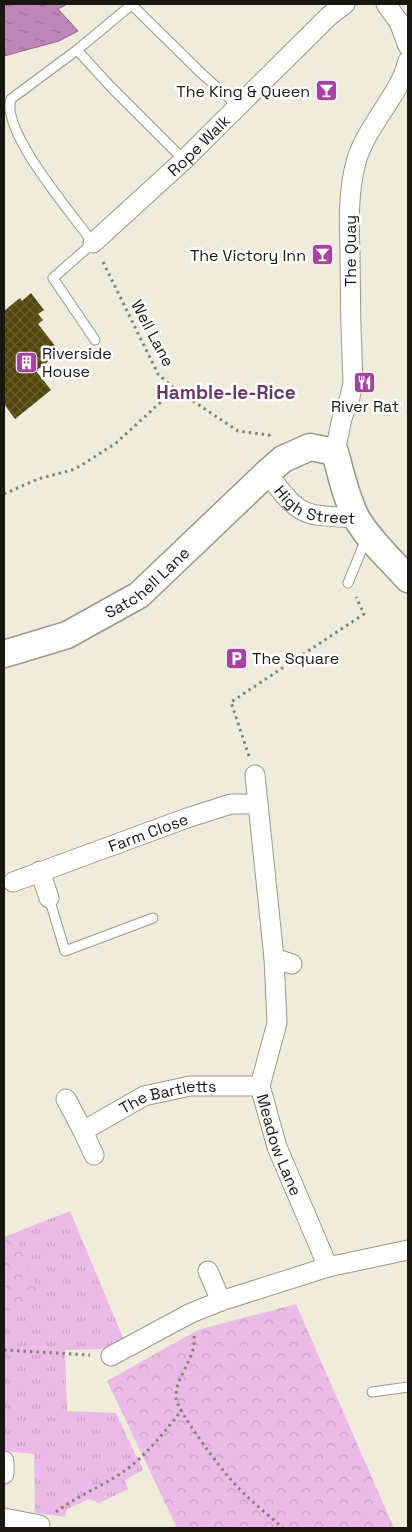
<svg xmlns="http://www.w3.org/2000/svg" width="412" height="1532" font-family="'Space Grotesk',sans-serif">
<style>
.grass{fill:url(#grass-tufts)}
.park{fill:url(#park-crowns)}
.water{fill:url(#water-ripples);stroke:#8d6587}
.building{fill:url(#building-cross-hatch)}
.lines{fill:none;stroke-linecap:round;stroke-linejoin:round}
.lane-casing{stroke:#9b988a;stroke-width:11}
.street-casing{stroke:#9b988a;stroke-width:21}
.secondary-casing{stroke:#9b988a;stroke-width:29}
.path{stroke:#848277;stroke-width:3;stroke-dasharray:2.5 4;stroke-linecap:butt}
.lane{stroke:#fff;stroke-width:9}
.street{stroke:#fff;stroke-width:19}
.secondary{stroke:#fff;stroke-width:26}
.labels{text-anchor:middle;stroke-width:5;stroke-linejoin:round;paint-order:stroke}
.poi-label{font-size:16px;fill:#181711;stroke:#fff;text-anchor:end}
.street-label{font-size:16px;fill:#181711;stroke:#fff}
.quarter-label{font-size:19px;font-weight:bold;fill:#6b3667;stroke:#fff}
</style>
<defs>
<pattern id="grass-tufts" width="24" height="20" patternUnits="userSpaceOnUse" patternTransform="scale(1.25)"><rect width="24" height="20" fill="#ecbae6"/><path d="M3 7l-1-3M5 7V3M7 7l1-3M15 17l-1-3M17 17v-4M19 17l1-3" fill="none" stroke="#ca9fc4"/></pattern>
<pattern id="park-crowns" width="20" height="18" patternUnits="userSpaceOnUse" patternTransform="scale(1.25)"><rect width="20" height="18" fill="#ecbae6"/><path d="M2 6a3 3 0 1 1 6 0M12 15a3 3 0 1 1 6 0" fill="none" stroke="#ca9fc4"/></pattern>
<pattern id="water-ripples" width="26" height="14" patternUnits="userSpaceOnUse" patternTransform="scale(1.25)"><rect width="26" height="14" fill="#bf87b9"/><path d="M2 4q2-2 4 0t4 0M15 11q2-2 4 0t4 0" fill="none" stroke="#9a6d95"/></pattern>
<pattern id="building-cross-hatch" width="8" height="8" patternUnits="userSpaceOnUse" patternTransform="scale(1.25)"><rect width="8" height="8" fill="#52460a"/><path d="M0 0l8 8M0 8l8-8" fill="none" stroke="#675d2d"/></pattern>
</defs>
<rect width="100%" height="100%" fill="#efecdc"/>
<polygon class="grass" points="70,1211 124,1340 107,1349 65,1350 67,1411 116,1413 143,1470 125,1480 128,1489 99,1503 89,1499 67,1509 65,1517 35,1513 34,1454 4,1451 4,1237"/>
<g class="park">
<polygon points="15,1235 40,1298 4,1312 4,1240"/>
<polygon points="296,1304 394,1528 177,1528 107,1381 198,1330"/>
</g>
<polygon class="water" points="4,4 67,4 58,9 78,31 59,41 4,56"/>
<polygon class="building" points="31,293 44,310 38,314 43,320 38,324 60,352 36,371 51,390 15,419 4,404 4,311 20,298 22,301"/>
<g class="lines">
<defs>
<g id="lane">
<polyline points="77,50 111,87 184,160"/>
<path d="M95 340 53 278 93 243C74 216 0 131 11 99L77 50 130 6 134 7 201 73 239 107"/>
<polyline points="348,583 366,539"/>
<polyline points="49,898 65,951 153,918"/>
<polyline points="372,1392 408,1387"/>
</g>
<g id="street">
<polyline points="386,4 399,22 408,46"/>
<path id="s1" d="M93 243 184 160 329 16 345 4"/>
<path d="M335 452 342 418 350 397 353 383C351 340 350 296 350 253 349 223 348 192 356 162 366 126 400 95 408 61"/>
<path id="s2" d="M267 473C301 518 302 515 357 518"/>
<path id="s3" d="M255 775 274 958 277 1023 260 1086 277 1147 328 1267"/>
<polyline points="40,871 49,898"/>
<path id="s4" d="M13 882 187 818 231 804H258"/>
<polyline points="274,958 292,964"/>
<polyline points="66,1099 83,1131"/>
<path id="s5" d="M94 1155 83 1131 144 1096 190 1086H260"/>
<polyline points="208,1271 221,1301"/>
<polyline points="111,1356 191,1313 221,1301 328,1267 408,1250"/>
<polyline points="4,1474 4,1461"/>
<polyline points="4,1518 40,1525"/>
</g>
<g id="secondary">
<path id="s6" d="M4 654 67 635 139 595 267 473 283 459 310 447 335 452C341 474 346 498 357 519 370 541 391 560 408 579"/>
</g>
</defs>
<use href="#lane" class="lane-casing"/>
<use href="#street" class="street-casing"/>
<use href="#secondary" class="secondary-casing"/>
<g class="path">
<polyline points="4,53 5,56"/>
<polyline points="103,262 158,374 175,389 238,431 269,435 271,438"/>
<polyline points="4,494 38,479 72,470 80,466 116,443 175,389"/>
<polyline points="249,756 231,702 364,614 356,597"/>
<path d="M194 1336C197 1358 175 1376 176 1398 177 1411 221 1469 232 1481 247 1498 266 1513 283 1528"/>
<polyline points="4,1350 90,1355"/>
<path d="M56 1512C77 1496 101 1487 123 1472 146 1456 165 1431 182 1410"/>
</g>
<use href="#lane" class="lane"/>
<use href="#street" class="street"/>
<use href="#secondary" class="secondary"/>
</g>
<defs>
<symbol id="bar-square" viewBox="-11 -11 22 22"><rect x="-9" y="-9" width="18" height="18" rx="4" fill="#a940a3" stroke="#fff"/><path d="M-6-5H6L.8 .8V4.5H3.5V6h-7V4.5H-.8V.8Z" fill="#fff"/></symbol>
<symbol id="building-square" viewBox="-11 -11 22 22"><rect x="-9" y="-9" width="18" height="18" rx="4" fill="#a940a3" stroke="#fff"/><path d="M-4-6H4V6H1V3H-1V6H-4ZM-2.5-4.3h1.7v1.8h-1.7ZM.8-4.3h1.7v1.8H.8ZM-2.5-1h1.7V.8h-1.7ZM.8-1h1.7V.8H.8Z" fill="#fff"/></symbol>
<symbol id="restaurant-square" viewBox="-11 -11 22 22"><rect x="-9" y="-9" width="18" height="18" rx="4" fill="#a940a3" stroke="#fff"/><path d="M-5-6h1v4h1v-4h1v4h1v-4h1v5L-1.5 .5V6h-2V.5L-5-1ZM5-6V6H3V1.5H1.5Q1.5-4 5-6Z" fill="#fff"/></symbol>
<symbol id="parking-square" viewBox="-11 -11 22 22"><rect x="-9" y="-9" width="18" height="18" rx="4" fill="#a940a3" stroke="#fff"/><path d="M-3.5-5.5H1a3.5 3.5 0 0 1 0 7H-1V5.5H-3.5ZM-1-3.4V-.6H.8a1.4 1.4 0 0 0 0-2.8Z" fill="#fff"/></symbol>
</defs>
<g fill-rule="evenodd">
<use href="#bar-square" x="314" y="78" width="25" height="25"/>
<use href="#bar-square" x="310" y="242" width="25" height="25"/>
<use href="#building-square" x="14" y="350" width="25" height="25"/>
<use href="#restaurant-square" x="352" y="370" width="25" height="25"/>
<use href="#parking-square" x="224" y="646" width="25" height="25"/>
</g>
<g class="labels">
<g class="poi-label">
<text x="310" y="97">The King &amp; Queen</text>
<text x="306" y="261">The Victory Inn</text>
<text x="42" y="359" text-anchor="start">Riverside<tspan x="42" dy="18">House</tspan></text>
<text x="365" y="412" text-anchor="middle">River Rat</text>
<text x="252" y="664" text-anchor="start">The Square</text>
</g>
<g class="street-label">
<text dy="6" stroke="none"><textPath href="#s1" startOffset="144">Rope Walk</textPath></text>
<text transform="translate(350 251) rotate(-90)" y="6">The Quay</text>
<text transform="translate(153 333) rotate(62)" y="6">Well Lane</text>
<text dy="6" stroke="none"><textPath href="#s2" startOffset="62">High Street</textPath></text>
<text dy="6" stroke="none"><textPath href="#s6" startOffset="162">Satchell Lane</textPath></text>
<text dy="6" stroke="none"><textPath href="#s4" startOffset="144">Farm Close</textPath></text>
<text dy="6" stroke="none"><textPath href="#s5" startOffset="120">The Bartletts</textPath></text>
<text dy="6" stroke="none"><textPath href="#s3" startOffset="376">Meadow Lane</textPath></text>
</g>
<g class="quarter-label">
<text x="226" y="399">Hamble-le-Rice</text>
</g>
</g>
<rect width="412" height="1532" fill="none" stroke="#181711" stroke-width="10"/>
</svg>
